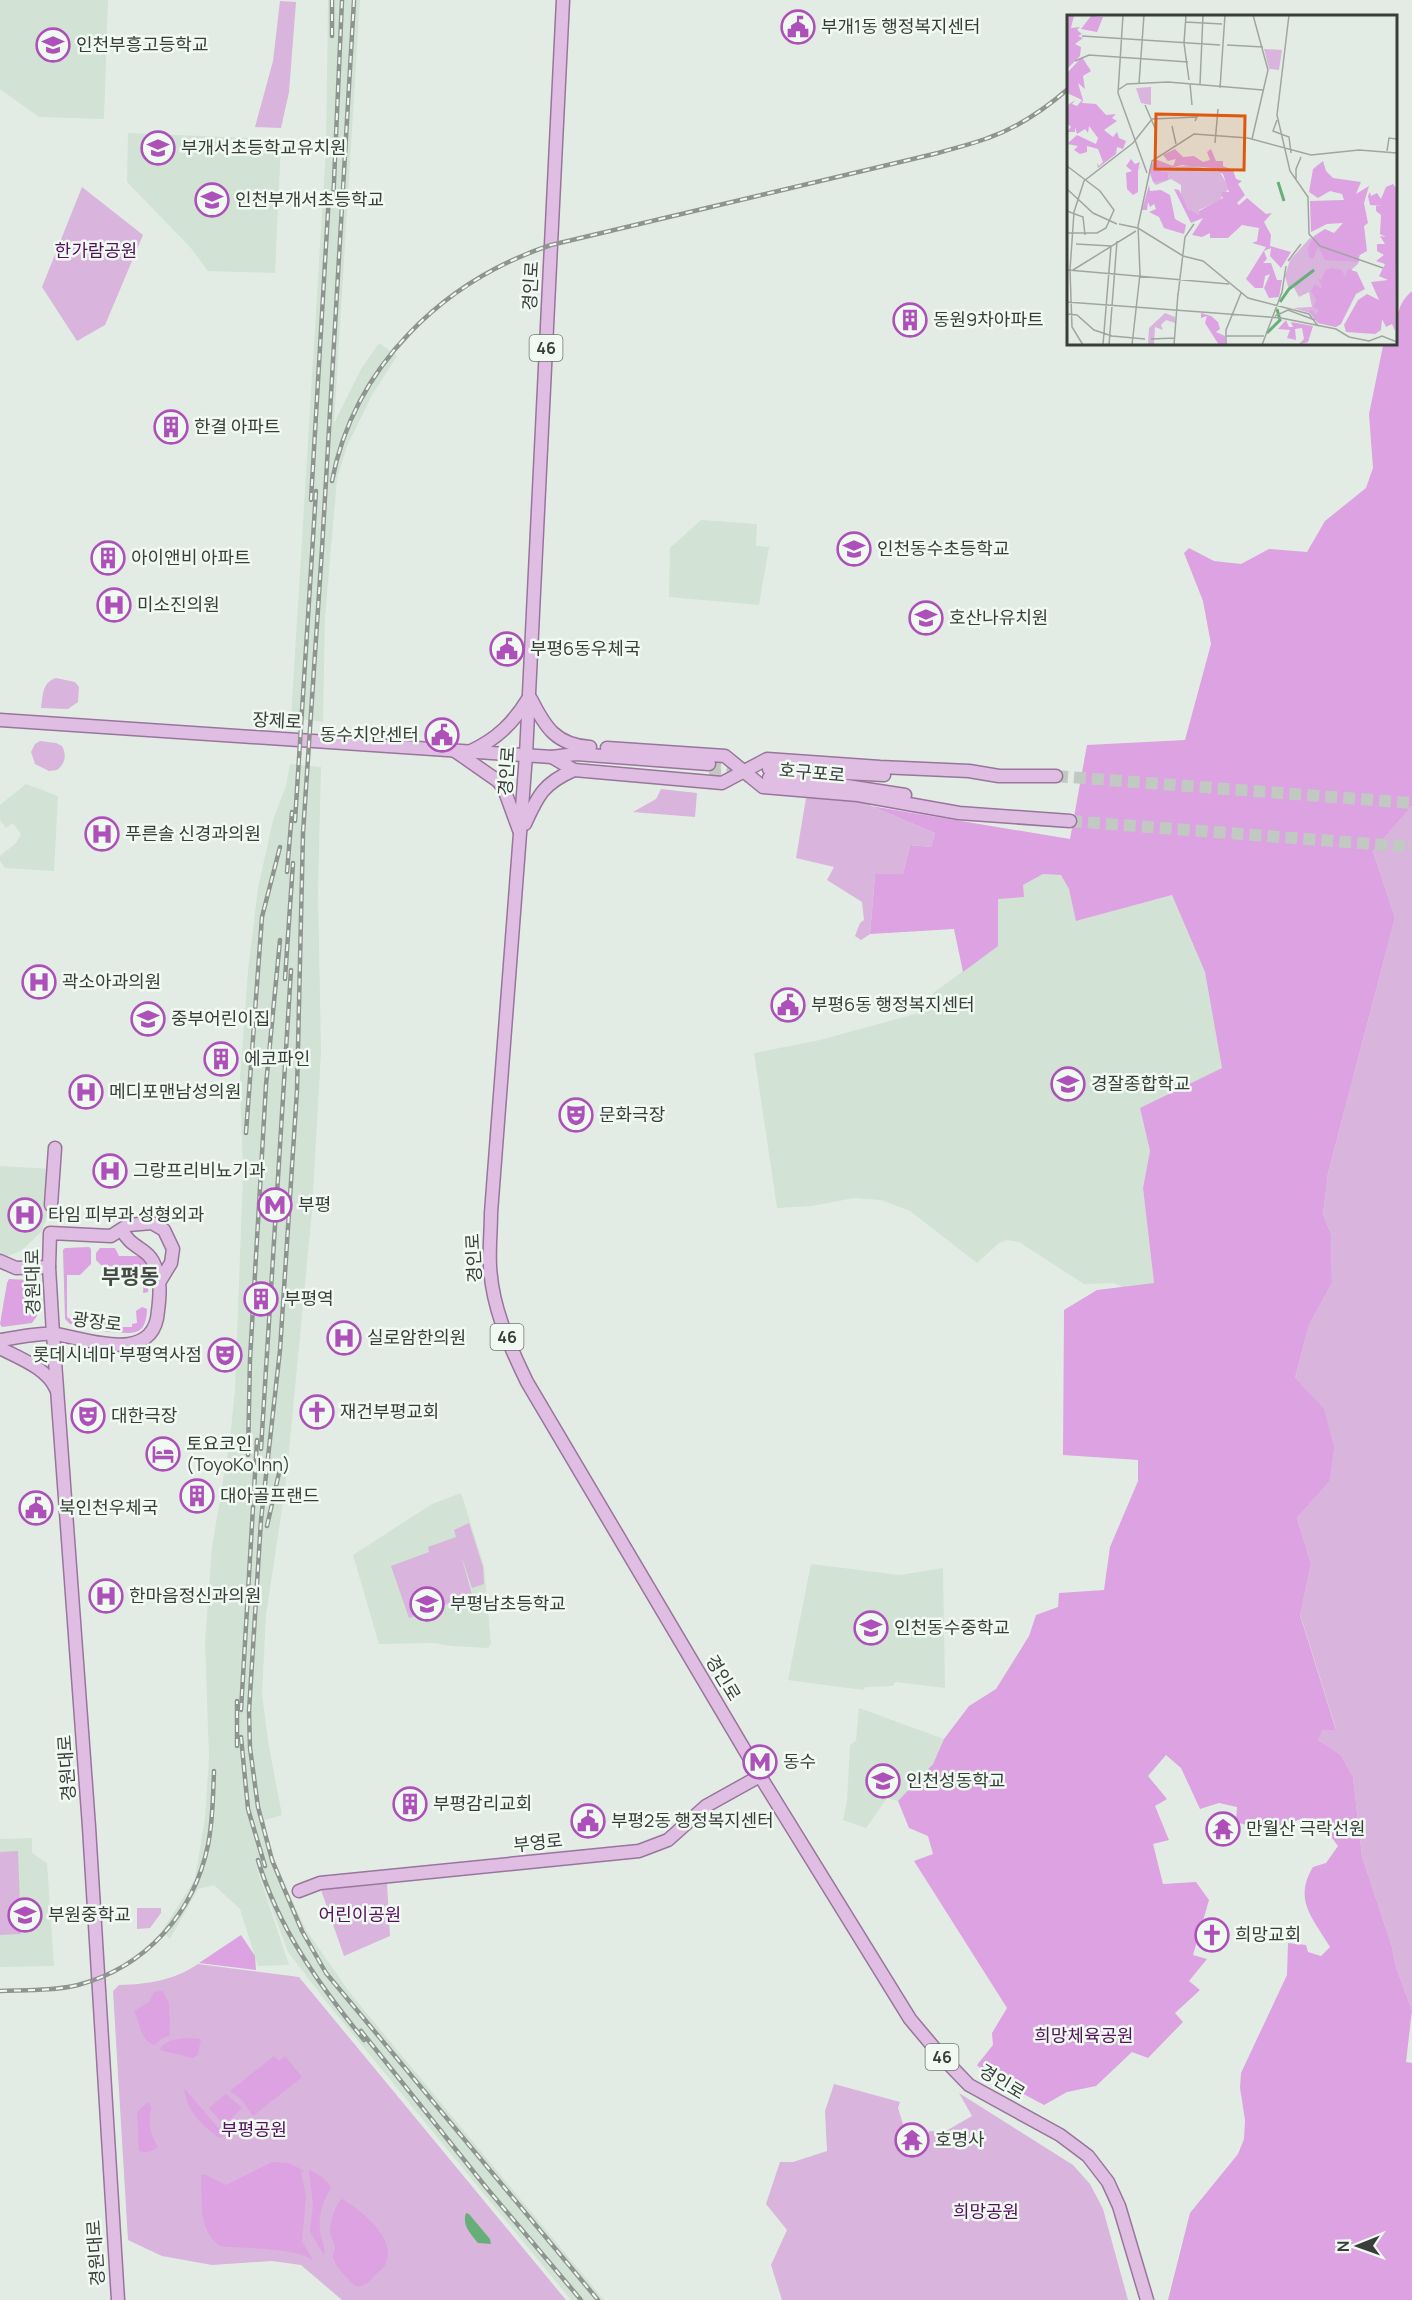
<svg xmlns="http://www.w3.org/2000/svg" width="1412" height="2300" font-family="Manrope,'Noto Sans KR',sans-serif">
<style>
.built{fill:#d2e2d5}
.green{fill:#d9b4dc}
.forest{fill:#dca2e1}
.water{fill:#66af79}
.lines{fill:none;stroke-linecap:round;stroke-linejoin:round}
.major-tunnel{stroke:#c1c9c2;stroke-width:12;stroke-dasharray:12 6;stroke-linecap:butt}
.major-casing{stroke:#99759c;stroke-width:15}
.major{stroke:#e0bee3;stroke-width:12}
.rail-casing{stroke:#8e948f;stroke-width:4.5}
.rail{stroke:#f0faf2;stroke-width:2;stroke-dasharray:7;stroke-linecap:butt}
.labels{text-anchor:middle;stroke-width:5;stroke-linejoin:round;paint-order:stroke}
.shield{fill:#f0faf2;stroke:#717672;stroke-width:1.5}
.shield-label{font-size:16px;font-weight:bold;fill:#3a3e3b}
.poi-label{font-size:18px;fill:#3a3e3b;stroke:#f0faf2;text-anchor:start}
.park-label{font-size:18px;fill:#56105d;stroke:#f0faf2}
.street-label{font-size:18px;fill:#3a3e3b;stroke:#f0faf2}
.quarter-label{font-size:21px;font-weight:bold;fill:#434b44;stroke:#f0faf2}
.inset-river{fill:none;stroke:#66af79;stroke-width:3}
.inset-road{fill:none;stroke:#9fa6a0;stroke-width:1.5}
.view{fill:#df580e;fill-opacity:0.15;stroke:#df580e;stroke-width:3}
.inset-edge{fill:none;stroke:#3a3e3b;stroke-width:3}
</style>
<rect width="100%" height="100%" fill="#e3ece4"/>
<g class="built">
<polygon points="0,0 108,0 104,119 39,117 0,89"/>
<polygon points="328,0 360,0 334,423 361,369 379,343 397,356 372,395 347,446 337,479 325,617 323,722 291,718 326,148"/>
<polygon points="128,133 277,139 281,144 275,273 208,271 190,247 127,182"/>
<polygon points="701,520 757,524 756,546 769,547 759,605 669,597 670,548"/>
<polygon points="290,764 321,767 318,892 321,1052 312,1211 286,1482 266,1615 262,1694 269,1747 282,1815 265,1820 266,1830 277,1868 306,1930 350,1993 604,2300 571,2300 328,2004 288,1952 254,1860 289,1965 258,1966 240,1909 214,1885 198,1889 170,1939 162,1931 195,1879 205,1818 209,1757 205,1642 212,1547 230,1439 235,1390 243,1174 240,1079 248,971 258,888 273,820 286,786"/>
<polygon points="26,784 58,796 54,871 5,868 0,861 0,856 16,843 21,834 13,823 6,828 0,820 0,805"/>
<polygon points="1043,874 1061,875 1069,889 1077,921 1172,895 1205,972 1222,1068 1140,1108 1150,1151 1143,1188 1154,1284 1123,1287 1113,1283 1084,1284 1019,1242 1007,1240 999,1243 977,1263 910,1211 881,1200 854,1198 812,1206 777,1208 754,1053 820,1040 937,1008 933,993 998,946 997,899"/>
<polygon points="0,1166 53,1169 51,1205 42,1231 21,1251 0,1259"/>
<polygon points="461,1493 484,1566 491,1644 488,1648 451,1646 434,1643 379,1644 353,1555 432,1504"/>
<polygon points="811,1564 900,1575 943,1568 945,1688 895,1682 893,1686 865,1687 863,1690 788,1680"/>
<polygon points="859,1708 944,1739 933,1764 898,1801 887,1798 866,1828 843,1820 847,1801 850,1745 856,1741"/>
<polygon points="32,1838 32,1853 47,1863 54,1966 0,1967 0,1839"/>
</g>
<g class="green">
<polygon points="280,1 296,2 289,92 281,128 255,127 273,61"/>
<polygon points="82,187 143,235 105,325 77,341 42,287"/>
<path d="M56 678 75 682 79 687 78 702 68 709 41 708C43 696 42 682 56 678Z"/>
<path d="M40 741 56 743 62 746C67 755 65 764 57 770L49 771 35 764 31 752 35 744Z"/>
<polygon points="661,789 697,793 695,817 633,812 656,799"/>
<polygon points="807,792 872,800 871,806 935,833 931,847 910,845 903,874 875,874 870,934 861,940 855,936 860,923 864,920 862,902 827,880 834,867 796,858"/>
<polygon points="1412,806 1412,2010 1396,1967 1392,1947 1362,1856 1353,1777 1341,1755 1318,1740 1321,1730 1336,1729 1300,1614 1311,1564 1297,1518 1329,1482 1295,1378 1309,1325 1332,1283 1331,1234 1323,1214 1328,1173 1395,918 1373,851"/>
<polygon points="469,1523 483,1567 484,1584 472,1588 461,1555 472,1595 409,1618 391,1566 429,1552 428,1547 456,1537 454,1530"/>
<polygon points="18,1851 21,1934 0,1935 0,1852"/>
<polygon points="387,1883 390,1936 344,1956 321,1890"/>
<polygon points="137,1908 161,1908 161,1913 150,1928 137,1929"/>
<path d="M198 1964 299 1977 566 2300H342L301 2265 272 2261 212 2265 162 2256 128 2240 113 1991 119 1985C148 1984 173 1981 198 1964Z"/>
<polygon points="834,2084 900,2102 898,2108 903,2124 896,2144 921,2154 929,2131 944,2132 972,2116 959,2093 1073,2165 1090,2184 1103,2209 1128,2300 782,2300 771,2265 787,2230 766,2204 780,2162 793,2162 827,2151 825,2111"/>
</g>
<g class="forest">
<path d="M1412 291V806L1373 851 1395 918 1328 1173 1323 1214 1331 1234 1332 1283 1309 1325 1295 1378 1324 1409 1334 1448 1329 1482 1297 1518 1311 1564 1300 1615 1336 1730H1322L1318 1740 1341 1755 1353 1777 1362 1856 1392 1947 1396 1967 1412 2010 1406 2062 1412 2063V2300H1168L1190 2213 1238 2154 1244 2139 1245 2120 1240 2088 1241 2073 1287 1975 1288 1943 1306 1945 1308 1952 1321 1956 1330 1947C1313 1918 1293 1900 1313 1867L1326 1863 1338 1846 1323 1826 1305 1818 1264 1830 1236 1822 1237 1807 1219 1803 1200 1809 1181 1768 1166 1755 1148 1776 1167 1799 1155 1806 1169 1840 1153 1844 1163 1884 1196 1882 1209 1900 1193 1955 1207 1959 1189 1981 1200 1990 1175 2013 1183 2022 1148 2058 1132 2052 1096 2086 1067 2092 1044 2105 984 2073 977 2065 993 2045 992 2033 1007 2008 914 1861 933 1854 928 1836 909 1828 898 1801 933 1764 944 1739 969 1706 996 1689 1029 1636 1036 1615 1058 1607 1059 1593 1104 1590 1110 1547 1138 1481V1460L1063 1455 1064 1310 1097 1290 1154 1283 1143 1188 1150 1151 1140 1108 1222 1068 1205 972 1172 895 1076 921 1069 889 1061 875 1043 874 1023 885 1024 897 998 899V946L963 972 954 929 870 934 875 874H903L910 845 931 847 935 833 871 806 1070 839 1087 745 1185 740 1211 644 1203 601 1184 553 1189 548 1214 561 1241 564 1269 549 1307 552 1325 521 1366 488 1373 468 1369 414 1383 346 1384 344H1396C1396 324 1395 305 1412 291Z"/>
<polygon points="89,1247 91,1249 91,1264 80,1275 67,1275 67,1317 78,1324 70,1324 65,1319 63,1250 65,1248"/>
<polygon points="100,1248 115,1248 119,1256 140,1256 146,1259 150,1268 148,1292 143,1293 144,1276 137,1268 102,1266 96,1260 96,1253"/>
<polygon points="9,1279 30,1280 35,1285 37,1316 32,1323 2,1327 0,1324 7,1283"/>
<path d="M142 1307 147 1309C146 1340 130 1332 106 1332L99 1326 89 1324V1320L109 1316V1327H132V1324L137 1323 136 1311Z"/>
<polygon points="241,1935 255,1956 256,1970 199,1963"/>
<path d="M162 1991 169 2003 170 2035 161 2039 155 2045C140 2041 141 2024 134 2011L149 2002 154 1992Z"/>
<path d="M190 2038 201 2039 198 2054 193 2058 160 2050C165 2039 179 2039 190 2038Z"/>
<polygon points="274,2056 279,2061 285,2056 302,2077 253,2116 242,2100 230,2091"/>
<path d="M184 2088 225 2136 219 2138C201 2124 187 2112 184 2088Z"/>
<polygon points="226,2094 242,2108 224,2125 209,2108"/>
<path d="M148 2102 151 2107C148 2121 150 2135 158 2147 151 2152 147 2153 139 2151L137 2112Z"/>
<path d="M272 2162 289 2163 304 2171 301 2173 306 2195 302 2241 313 2260C293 2247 245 2249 220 2246 197 2229 203 2202 201 2176L204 2174 226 2185Z"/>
<path d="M309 2170C318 2173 327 2180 331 2188 323 2199 318 2217 320 2231 321 2240 326 2245 324 2255L310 2232 313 2205Z"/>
<path d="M342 2199C361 2210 399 2240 385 2265 383 2269 378 2272 375 2275 369 2282 365 2287 355 2286 348 2279 338 2270 334 2260 331 2254 335 2252 335 2247 334 2242 331 2238 330 2233 329 2226 336 2202 342 2199Z"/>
</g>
<path class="water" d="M466 2213 469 2214 490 2239 491 2244 478 2243C470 2233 462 2225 466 2213Z"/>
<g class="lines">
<g class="major-tunnel">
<polyline points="709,764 741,767"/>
<polyline points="709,774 769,778"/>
<polyline points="1056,776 1412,803"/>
<polyline points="1070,821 1412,847"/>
</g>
<defs>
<g id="major">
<path d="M563 0 526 755 491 1213C491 1231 489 1248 490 1266 492 1307 509 1345 527 1382L760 1776 910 2019 941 2056 969 2085 1060 2135 1088 2156 1108 2182 1119 2206 1147 2300"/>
<path d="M531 699C545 727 556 745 590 747"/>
<polyline points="0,720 552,757 576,754 709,764"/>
<polyline points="607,748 725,756 763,787 858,795 959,813 1070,821"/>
<polyline points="455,751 498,781 504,789 519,830"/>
<path d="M471 751C497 739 513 723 528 699"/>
<polyline points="552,757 574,770 722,783 767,759 880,767 969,771 999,776 1056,776"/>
<polyline points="769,769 884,775"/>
<polyline points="769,778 827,783 905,795"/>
<path d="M525 824C538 795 544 783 574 770"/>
<polyline points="51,1205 55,1148"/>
<polyline points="0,1261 16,1268 49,1267"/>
<path d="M0 1340C17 1338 38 1332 55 1334 89 1339 154 1365 158 1311 160 1295 161 1281 155 1266 148 1247 131 1249 122 1230"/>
<path d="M0 1348C19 1358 47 1368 56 1389"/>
<polyline points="299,1891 320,1883 639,1851 668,1840 706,1806 760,1776"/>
<polyline points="118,2300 89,1827 53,1334 49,1267 50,1233 111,1236 128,1225 152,1223 164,1230 173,1249 171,1263 160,1281"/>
</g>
</defs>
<use href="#major" class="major-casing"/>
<use href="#major" class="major"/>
<defs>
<g id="rail">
<polyline points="332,0 332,36"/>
<polyline points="354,0 322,549 303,833 297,1090 280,1350 261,1520 249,1711 250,1748 258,1807 272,1860 302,1931 326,1973 598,2300"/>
<polyline points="333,204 342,0"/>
<path d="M332 481C354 366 443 281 551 245L938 153C955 148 972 144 988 138 1017 128 1046 108 1068 89"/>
<polyline points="311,500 329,195"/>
<polyline points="295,821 316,491"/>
<polyline points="287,872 292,812"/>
<polyline points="285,979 293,863"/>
<polyline points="246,1133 262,917 280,847"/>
<polyline points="261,1449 291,970"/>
<polyline points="248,1455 250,1359 266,1085 280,940"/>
<polyline points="267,1526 279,1473"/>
<polyline points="241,1710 257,1440"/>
<polyline points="241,1737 248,1809 265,1866"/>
<polyline points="237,1746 237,1701"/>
<path d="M258 1860C278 1928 320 1986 364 2040"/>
<path d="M0 1991C26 1990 53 1991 78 1985 146 1967 194 1913 208 1845 213 1821 213 1795 214 1771"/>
<polyline points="361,2031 485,2186 581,2300"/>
</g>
</defs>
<use href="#rail" class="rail-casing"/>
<use href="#rail" class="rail"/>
</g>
<defs>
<symbol id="civic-ring" viewBox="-11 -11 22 22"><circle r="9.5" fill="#f0faf2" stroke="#ae50b9" stroke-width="1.5"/><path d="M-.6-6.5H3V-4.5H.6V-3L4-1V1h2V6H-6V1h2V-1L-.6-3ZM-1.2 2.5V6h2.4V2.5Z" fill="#ae50b9"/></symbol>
<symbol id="school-ring" viewBox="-11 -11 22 22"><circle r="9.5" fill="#f0faf2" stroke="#ae50b9" stroke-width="1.5"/><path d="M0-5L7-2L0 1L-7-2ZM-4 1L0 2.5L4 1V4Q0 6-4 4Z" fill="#ae50b9"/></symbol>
<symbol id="building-ring" viewBox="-11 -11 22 22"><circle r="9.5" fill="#f0faf2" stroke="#ae50b9" stroke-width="1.5"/><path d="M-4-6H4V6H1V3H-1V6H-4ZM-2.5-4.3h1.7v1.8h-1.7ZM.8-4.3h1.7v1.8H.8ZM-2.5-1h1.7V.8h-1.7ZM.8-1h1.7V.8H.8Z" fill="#ae50b9"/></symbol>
<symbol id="hospital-ring" viewBox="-11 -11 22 22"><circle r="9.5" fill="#f0faf2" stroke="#ae50b9" stroke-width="1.5"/><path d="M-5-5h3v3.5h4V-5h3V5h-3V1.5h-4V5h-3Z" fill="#ae50b9"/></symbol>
<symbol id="theatre-ring" viewBox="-11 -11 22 22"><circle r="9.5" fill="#f0faf2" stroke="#ae50b9" stroke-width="1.5"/><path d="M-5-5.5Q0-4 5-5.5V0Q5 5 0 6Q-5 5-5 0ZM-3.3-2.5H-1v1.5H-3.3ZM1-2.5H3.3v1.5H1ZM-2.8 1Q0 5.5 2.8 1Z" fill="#ae50b9"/></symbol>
<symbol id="metro-ring" viewBox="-11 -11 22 22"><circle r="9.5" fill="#f0faf2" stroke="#ae50b9" stroke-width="1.5"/><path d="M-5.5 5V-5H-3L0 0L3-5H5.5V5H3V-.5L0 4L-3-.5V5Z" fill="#ae50b9"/></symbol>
<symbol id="church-ring" viewBox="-11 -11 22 22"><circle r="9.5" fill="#f0faf2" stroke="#ae50b9" stroke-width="1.5"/><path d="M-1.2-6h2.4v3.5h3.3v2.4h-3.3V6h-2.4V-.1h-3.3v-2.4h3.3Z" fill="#ae50b9"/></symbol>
<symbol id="hotel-ring" viewBox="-11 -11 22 22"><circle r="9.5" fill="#f0faf2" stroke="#ae50b9" stroke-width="1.5"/><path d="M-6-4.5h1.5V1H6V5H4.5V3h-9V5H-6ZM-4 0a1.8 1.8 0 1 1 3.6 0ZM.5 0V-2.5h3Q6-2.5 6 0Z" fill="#ae50b9"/></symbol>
<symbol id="temple-ring" viewBox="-11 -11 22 22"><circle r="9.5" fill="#f0faf2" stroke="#ae50b9" stroke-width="1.5"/><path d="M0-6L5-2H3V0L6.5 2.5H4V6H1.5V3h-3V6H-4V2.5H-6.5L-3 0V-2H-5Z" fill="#ae50b9"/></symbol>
</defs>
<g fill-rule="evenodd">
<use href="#civic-ring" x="779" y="8" width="38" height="38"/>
<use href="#school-ring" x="34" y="26" width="38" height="38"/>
<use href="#school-ring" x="139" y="129" width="38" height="38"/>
<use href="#school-ring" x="193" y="181" width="38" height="38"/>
<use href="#building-ring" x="891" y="301" width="38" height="38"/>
<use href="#building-ring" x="152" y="408" width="38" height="38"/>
<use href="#school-ring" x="835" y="530" width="38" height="38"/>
<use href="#building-ring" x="89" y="539" width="38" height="38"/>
<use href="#hospital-ring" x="95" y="586" width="38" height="38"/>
<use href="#school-ring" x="907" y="599" width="38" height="38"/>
<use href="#civic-ring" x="488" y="630" width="38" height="38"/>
<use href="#civic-ring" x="423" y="716" width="38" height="38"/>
<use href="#hospital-ring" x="83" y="815" width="38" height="38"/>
<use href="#hospital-ring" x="20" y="963" width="38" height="38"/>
<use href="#civic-ring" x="769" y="986" width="38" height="38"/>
<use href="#school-ring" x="129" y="1000" width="38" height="38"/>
<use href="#building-ring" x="202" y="1040" width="38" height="38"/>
<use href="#school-ring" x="1049" y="1065" width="38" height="38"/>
<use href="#hospital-ring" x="67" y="1073" width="38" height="38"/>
<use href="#theatre-ring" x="557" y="1096" width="38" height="38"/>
<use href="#hospital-ring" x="91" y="1152" width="38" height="38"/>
<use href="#metro-ring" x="256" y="1186" width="38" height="38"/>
<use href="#hospital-ring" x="6" y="1196" width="38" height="38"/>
<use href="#building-ring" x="242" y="1280" width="38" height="38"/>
<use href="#hospital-ring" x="325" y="1319" width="38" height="38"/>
<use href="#theatre-ring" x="206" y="1336" width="38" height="38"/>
<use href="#church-ring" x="298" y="1393" width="38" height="38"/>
<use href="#theatre-ring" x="69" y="1397" width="38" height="38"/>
<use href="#hotel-ring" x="144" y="1435" width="38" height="38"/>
<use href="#building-ring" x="178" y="1477" width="38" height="38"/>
<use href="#civic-ring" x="17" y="1489" width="38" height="38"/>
<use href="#hospital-ring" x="87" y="1577" width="38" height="38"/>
<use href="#school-ring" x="408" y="1585" width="38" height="38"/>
<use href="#school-ring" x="852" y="1609" width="38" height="38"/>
<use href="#metro-ring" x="741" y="1743" width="38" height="38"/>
<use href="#school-ring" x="864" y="1762" width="38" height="38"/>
<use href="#building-ring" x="391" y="1785" width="38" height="38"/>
<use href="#civic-ring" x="569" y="1802" width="38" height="38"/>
<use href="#temple-ring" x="1204" y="1810" width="38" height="38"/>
<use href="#school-ring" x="6" y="1896" width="38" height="38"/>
<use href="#church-ring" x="1193" y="1916" width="38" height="38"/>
<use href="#temple-ring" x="893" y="2121" width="38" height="38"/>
</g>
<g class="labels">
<g class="shield">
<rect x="529.5" y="335" width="33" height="26" rx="4.5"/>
<rect x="490.5" y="1324" width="33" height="26" rx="4.5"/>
<rect x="925.5" y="2044" width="33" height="26" rx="4.5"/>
</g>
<g class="shield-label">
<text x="546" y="354">46</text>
<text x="507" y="1343">46</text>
<text x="942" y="2063">46</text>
</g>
<g class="poi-label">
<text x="821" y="33">부개1동 행정복지센터</text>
<text x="76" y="51">인천부흥고등학교</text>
<text x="181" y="154">부개서초등학교유치원</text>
<text x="235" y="206">인천부개서초등학교</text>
<text x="933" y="326">동원9차아파트</text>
<text x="194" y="433">한결 아파트</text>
<text x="877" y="555">인천동수초등학교</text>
<text x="131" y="564">아이앤비 아파트</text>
<text x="137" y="611">미소진의원</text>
<text x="949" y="624">호산나유치원</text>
<text x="530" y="655">부평6동우체국</text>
<text x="419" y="741" text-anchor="end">동수치안센터</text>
<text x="125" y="840">푸른솔 신경과의원</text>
<text x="62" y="988">곽소아과의원</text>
<text x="811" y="1011">부평6동 행정복지센터</text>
<text x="171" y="1025">중부어린이집</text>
<text x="244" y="1065">에코파인</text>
<text x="1091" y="1090">경잘종합학교</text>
<text x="109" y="1098">메디포맨남성의원</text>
<text x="599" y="1121">문화극장</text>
<text x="133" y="1177">그랑프리비뇨기과</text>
<text x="298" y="1211">부평</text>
<text x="48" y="1221">타임 피부과 성형외과</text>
<text x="284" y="1305">부평역</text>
<text x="367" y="1344">실로암한의원</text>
<text x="202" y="1361" text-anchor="end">롯데시네마 부평역사점</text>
<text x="340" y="1418">재건부평교회</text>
<text x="111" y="1422">대한극장</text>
<text x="186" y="1450">토요코인<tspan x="186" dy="21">(ToyoKo Inn)</tspan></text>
<text x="220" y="1502">대아골프랜드</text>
<text x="59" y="1514">북인천우체국</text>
<text x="129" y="1602">한마음정신과의원</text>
<text x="450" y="1610">부평남초등학교</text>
<text x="894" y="1634">인천동수중학교</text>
<text x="783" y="1768">동수</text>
<text x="906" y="1787">인천성동학교</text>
<text x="433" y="1810">부평감리교회</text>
<text x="611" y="1827">부평2동 행정복지센터</text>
<text x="1246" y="1835">만월산 극락선원</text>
<text x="48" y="1921">부원중학교</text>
<text x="1235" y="1941">희망교회</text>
<text x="935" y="2146">호명사</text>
</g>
<g class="park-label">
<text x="96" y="257">한가람공원</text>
<text x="360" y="1921">어린이공원</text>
<text x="1084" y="2042">희망체육공원</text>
<text x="254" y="2136">부평공원</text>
<text x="986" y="2218">희망공원</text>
</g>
<g class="street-label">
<text transform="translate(531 286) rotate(-87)" y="6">경인로</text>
<text transform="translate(277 721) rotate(3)" y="6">장제로</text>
<text transform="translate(507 771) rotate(-86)" y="6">경인로</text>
<text transform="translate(812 773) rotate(5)" y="6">호구포로</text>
<text transform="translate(474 1258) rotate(-93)" y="6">경인로</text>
<text transform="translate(33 1282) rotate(-91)" y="6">경원대로</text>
<text transform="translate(97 1322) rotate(7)" y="6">광장로</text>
<text transform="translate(723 1678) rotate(59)" y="6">경인로</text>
<text transform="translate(67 1768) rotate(-94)" y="6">경원대로</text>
<text transform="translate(538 1843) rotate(-6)" y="6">부영로</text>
<text transform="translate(1002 2082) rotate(31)" y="6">경인로</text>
<text transform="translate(96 2253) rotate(-94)" y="6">경원대로</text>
</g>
<g class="quarter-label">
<text x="130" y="1284">부평동</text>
</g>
</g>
<g transform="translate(1067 15)">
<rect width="330" height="330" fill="#e3ece4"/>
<path d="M197 34 215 35 212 55 202 54ZM84 72V90L74 88 69 73ZM124 150 153 157 162 173 152 186 132 195 133 199 123 196 114 181V170L104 164 89 170 86 167 102 162V158L95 159 97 154ZM243 223 293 239 291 249 285 254 282 291 269 312 251 308 243 298 226 293 245 292 242 277 232 282 226 271 222 275 218 261 223 245ZM98 298 108 302V308L99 305 94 310 96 315 88 312 87 330H81L82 313Z" fill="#d9b4dc"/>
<path d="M7 0 4 13 13 12 10 15 15 19 11 21 16 23 8 29 14 32 13 41 0 54V1ZM24 1 36 2 30 17 14 14ZM15 42 24 56 16 61 18 74 11 68 16 85 15 88 29 89 39 100 49 99 45 103 50 106 37 115 46 122 50 117 52 123 59 126 56 134 50 132 49 139 31 153 30 148 32 151 36 147 31 134 20 131V137L13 139 7 135 11 131 0 129 10 120 29 129 31 123 22 111 21 118 18 114 10 119 8 112V117H0L4 112 0 108 1 90 8 85 5 89 10 91 15 85 0 78V58ZM108 134 116 142 127 141 136 147 143 145 140 137 144 134 149 146H156V151L166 155 169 164 175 166 171 169 178 180 170 188 172 190 180 183 199 199 205 198 197 207 204 220 203 231 224 237 214 253 203 241 204 233 197 236 200 244 196 248H204L210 265H215L212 282 202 283 197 273 203 259 198 261 196 273H188L179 264 199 232 185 228 190 226 192 213 175 210 161 223H143V218L135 222 125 220 136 203 124 208 107 174 112 175 122 195 132 199V196L156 183 154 177H162L156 159 144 153 115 150 94 156 102 158 101 165 86 167 82 155 88 144 106 151 109 144 101 146 96 140ZM64 144 68 149 73 147 71 154 76 149 71 155V177L66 180 60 174 59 158 65 156 59 151ZM256 146 259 156 266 163 294 167 289 179 302 171 297 188 301 208 297 211 300 236 291 241 292 247 258 245 251 232 246 244 242 242 241 233 247 221 258 214 267 218 276 208 260 209 244 217 243 186 277 185 275 179 263 176 251 183 242 177 246 154ZM326 169 330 174 328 316 325 309 319 312 315 304 314 315 308 319 279 317 277 310 291 285 300 279 312 285 304 267 321 265 312 261 318 249 309 246 317 240 310 236V229H318L313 221 319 222 313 219 314 200 309 196V191H315L303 190 301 181 303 177 304 181 310 178 314 184 319 172ZM82 170 83 176 94 175 103 180 108 204 119 210 117 219 97 213 92 202 82 197 89 194 87 189 83 192 81 187 80 195H75ZM281 254 290 257 298 274 289 279 274 309 269 312 251 308 242 297 245 295 249 300 252 295 246 292 249 286 251 289 244 276 248 269 256 275 251 263 254 265 259 255 265 253 275 255 278 262ZM134 298 144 301 151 307 153 314 149 317 158 321V329L152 330 138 308 140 301 134 303ZM219 305 222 312H226L224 307 246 311 241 327 231 330 237 324 235 313 228 314 229 325 220 323 223 315 211 314Z" fill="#dca2e1"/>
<path class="inset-river" d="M211 167 217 186M213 287 222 274 247 255M200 318 213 305 210 294"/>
<path class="inset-road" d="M56 0 51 78 80 158M119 0 117 28 122 65M222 0 210 100 223 156 241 182 242 219 253 231 316 253M118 7 155 9M15 21 153 30M160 30 196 32M8 46 22 40 121 47M72 68 77 0M123 69 125 90M133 69 136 0M153 73 158 0M51 75 60 69 101 67 196 75M78 90 88 113M210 105 206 116 222 122 224 138M105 111 109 129M185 124 201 55 186 0M148 128 151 94M320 136 322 123 330 124M0 151 33 176 47 195 39 213 30 218H0M229 165V154L234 142M0 174 26 198 50 209M0 196 16 202 18 220M52 209 71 213 116 241 136 246 181 283 242 299 251 311M71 211 85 146 127 119 181 123 244 140 292 135 330 138M9 229 44 231M221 246 234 229M1 255 162 269M6 255 69 216M111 280 118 222 127 209M0 287 214 303 269 314 282 322 302 326 315 321 330 327M0 299 10 300 27 315 45 321 78 324M208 301 221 295 248 305M159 321H197M84 324 108 323M16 330 5 312 3 255 7 197 17 166 66 128 85 104 130 102 128 106M36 330 44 231M42 330 50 226M65 330 73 259 71 210M107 330 111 278M159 330V315L174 278M195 330 215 277 219 251"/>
<path class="view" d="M89 99 178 101 177 155 88 154Z"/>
<rect width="330" height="330" class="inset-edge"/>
</g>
<g transform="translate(1358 2246) rotate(269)" stroke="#f0faf2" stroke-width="4.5" paint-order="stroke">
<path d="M0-4.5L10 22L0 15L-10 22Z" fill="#3a3e3b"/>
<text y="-9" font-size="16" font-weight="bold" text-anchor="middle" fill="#3a3e3b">N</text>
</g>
</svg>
